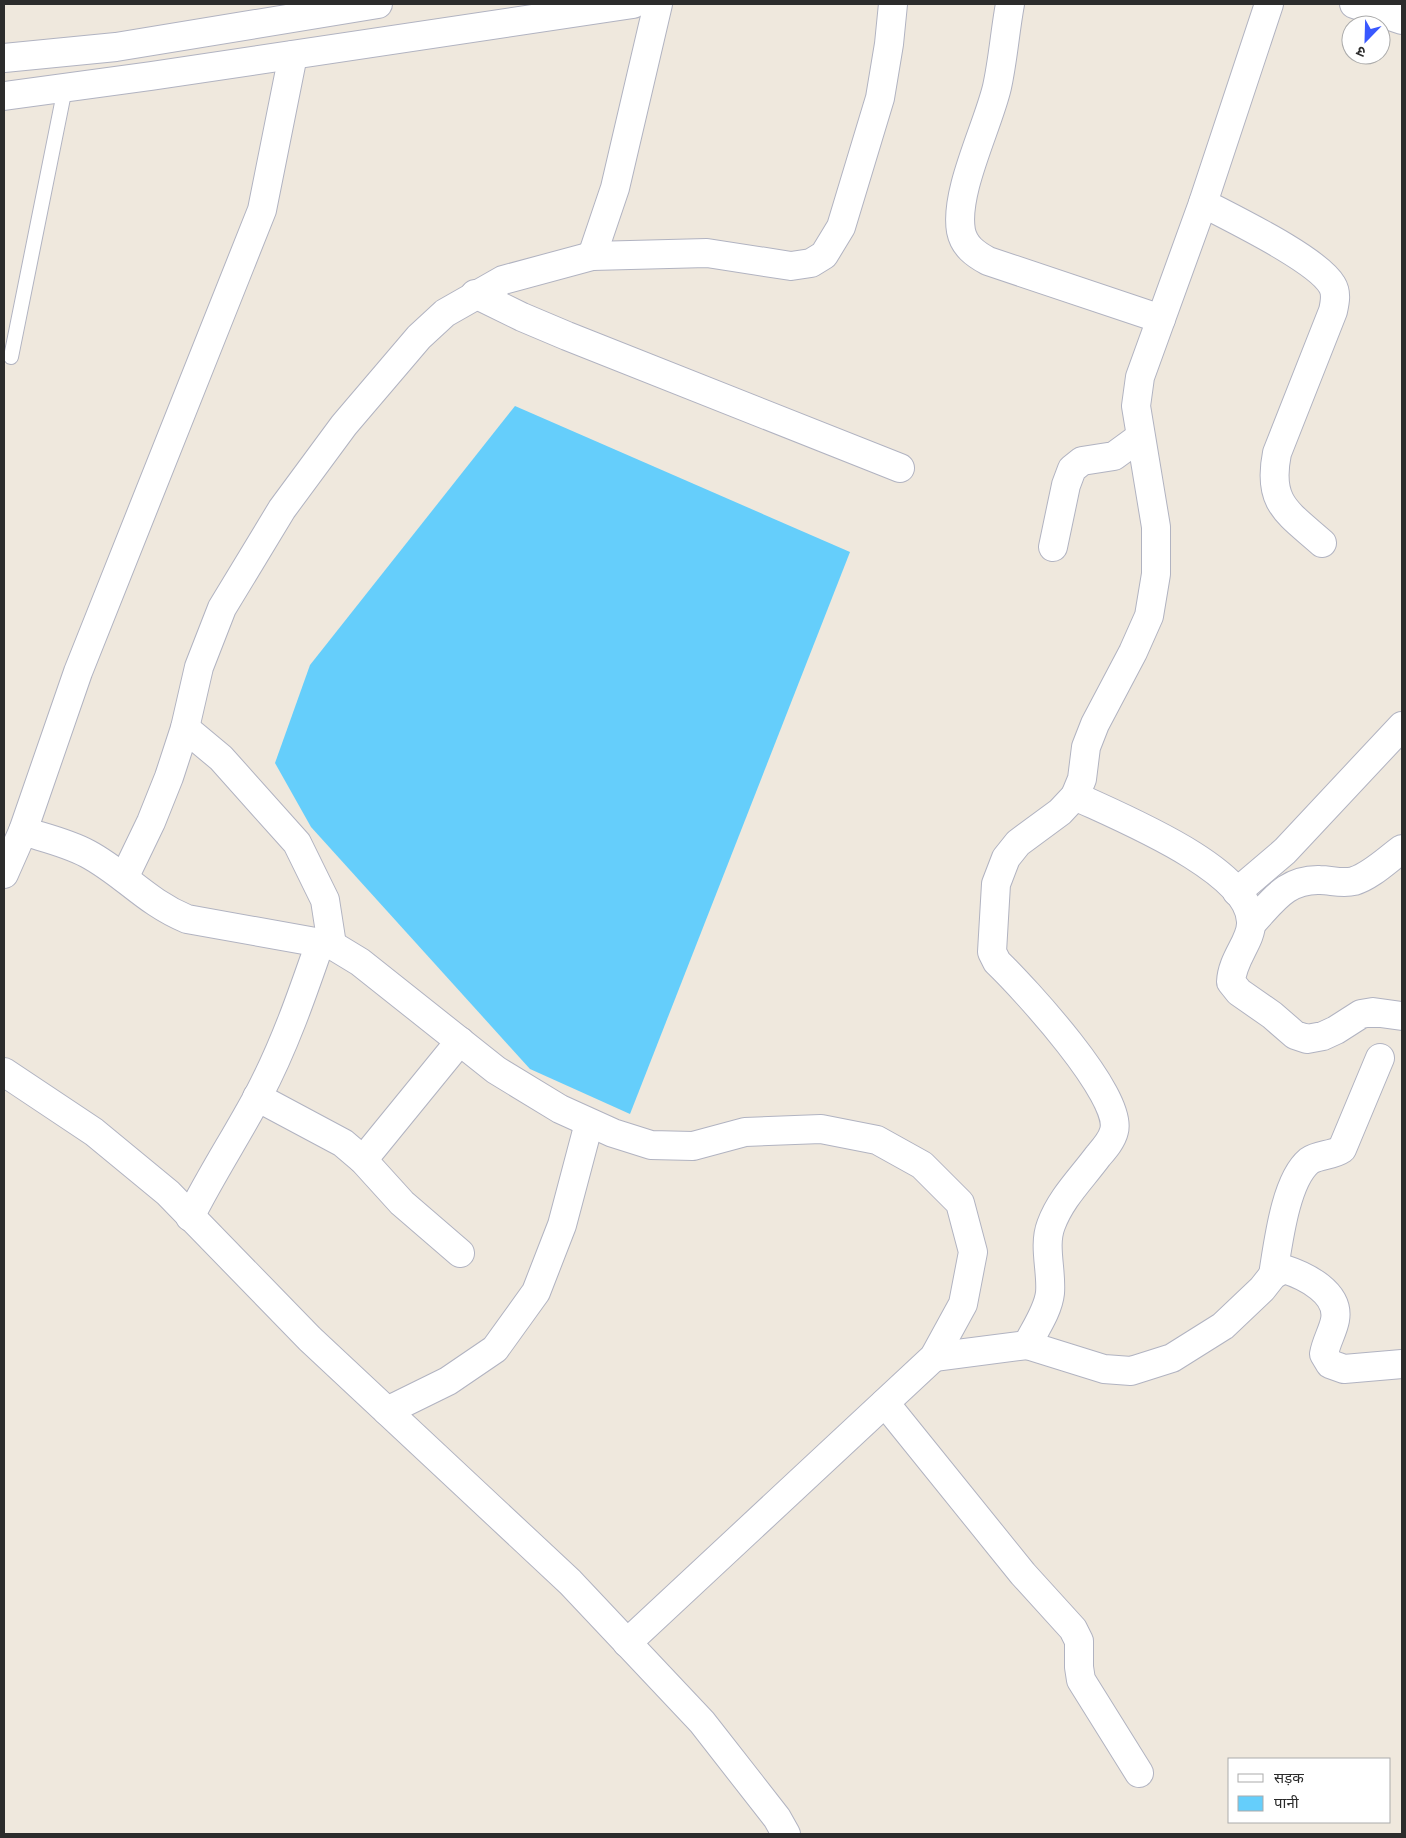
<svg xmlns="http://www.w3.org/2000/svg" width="1406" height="1838" font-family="Signika,'Noto Sans Devanagari',sans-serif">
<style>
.water{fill:#65cefb}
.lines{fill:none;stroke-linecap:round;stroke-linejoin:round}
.service-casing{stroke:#b1b3c1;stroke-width:16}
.minor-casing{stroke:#b1b3c1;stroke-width:30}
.secondary-casing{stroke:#b1b3c1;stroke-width:30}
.service{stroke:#fff;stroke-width:14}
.minor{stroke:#fff;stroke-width:28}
.secondary{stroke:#fff;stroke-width:28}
</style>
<rect width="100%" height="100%" fill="#efe8dd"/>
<polygon class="water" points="515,406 850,552 630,1114 530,1069 311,827 275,763 310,665"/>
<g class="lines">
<defs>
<polyline id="service" points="11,357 65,88"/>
<g id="minor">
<path d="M1010 4C1005 31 1003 60 997 87 988 126 954 192 961 231 964 246 975 254 988 261L1161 319"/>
<path d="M1203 203C1233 219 1317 259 1332 285 1337 293 1335 302 1333 311L1277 453C1267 503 1287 512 1322 543"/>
<polyline points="592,256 615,188 658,4"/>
<polyline points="475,294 522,317 567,336 900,468"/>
<polyline points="1053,547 1066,485 1072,469 1082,461 1114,456 1140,437"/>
<polyline points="185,728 221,758 297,843 325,900 332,945"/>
<path d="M1075 796C1117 816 1250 869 1251 922 1252 941 1232 958 1231 982L1239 992 1272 1015 1295 1035 1307 1039 1323 1036 1336 1030 1361 1014 1373 1012 1402 1016"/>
<path d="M23 831C45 838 68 843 88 854 125 874 146 902 187 919L332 945 360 962 496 1070 560 1109 613 1133 651 1145 693 1146 745 1132 821 1129 877 1140 922 1165 960 1203 973 1252 963 1304 934 1357 627 1643"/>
<polyline points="4,874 23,831 78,672 262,210 293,55"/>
<polyline points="124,878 151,822 169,777 185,728 199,667 222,608 282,509 344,425 419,337 445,313 503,280 592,256 707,253 791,266 811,263 824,255 841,227 880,98 889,44 893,4"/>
<polyline points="1237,892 1285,851 1402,726"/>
<path d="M1252 923C1273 901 1286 879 1320 880 1331 880 1342 884 1354 881 1371 876 1388 859 1402 849"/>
<polyline points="4,1072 94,1132 168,1193 310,1339 570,1582 702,1722 777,1818 786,1834"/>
<polyline points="257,1097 343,1143 363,1160 402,1203 460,1253"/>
<polyline points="363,1160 460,1041"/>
<path d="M190 1217C211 1175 236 1137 258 1096 284 1047 302 995 320 943"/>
<path d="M1273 1275C1278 1245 1285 1181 1309 1161 1319 1154 1332 1156 1342 1149L1380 1058"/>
<path d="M1027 1345 1104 1369 1131 1371 1172 1358 1223 1326 1262 1289 1273 1275 1284 1269C1306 1276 1340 1293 1335 1320 1333 1331 1326 1342 1324 1354L1330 1364 1344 1369 1402 1364"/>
<path d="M934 1357 1027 1345C1035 1329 1048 1311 1050 1293 1052 1271 1043 1246 1051 1225 1061 1198 1081 1179 1098 1156 1104 1149 1112 1140 1114 1131 1124 1096 1023 987 997 962L992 952 996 884 1006 858 1018 843 1060 812 1075 796 1082 779 1086 747 1095 724 1133 652 1149 616 1156 574V527L1136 406 1140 377 1203 203 1269 4"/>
<polyline points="885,1403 1023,1574 1073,1629 1079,1641 1079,1667 1081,1680 1139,1773"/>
<polyline points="387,1411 448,1381 495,1349 536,1292 562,1225 589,1123"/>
</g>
<g id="secondary">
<polyline points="1354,4 1402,20"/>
<polyline points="4,58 116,47 378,4"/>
<polyline points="4,96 151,76 633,4"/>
</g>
</defs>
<use href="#service" class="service-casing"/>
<use href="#minor" class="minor-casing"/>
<use href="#secondary" class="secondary-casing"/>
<use href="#service" class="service"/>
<use href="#minor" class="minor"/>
<use href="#secondary" class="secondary"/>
</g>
<rect width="1406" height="1838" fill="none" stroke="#2c2c2c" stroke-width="10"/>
<rect x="1228" y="1758" width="162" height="65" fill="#ffffff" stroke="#ababab"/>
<rect x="1238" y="1774" width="25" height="8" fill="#ffffff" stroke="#ababab"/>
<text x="1274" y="1783" font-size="15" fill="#2c2c2c">सड़क</text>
<rect x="1238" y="1796" width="25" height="15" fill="#65cefb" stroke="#ababab"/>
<text x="1274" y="1808" font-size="15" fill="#2c2c2c">पानी</text>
<g transform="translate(1366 40) rotate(203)"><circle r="24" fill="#ffffff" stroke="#ababab"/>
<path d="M0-4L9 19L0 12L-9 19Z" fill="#3958ff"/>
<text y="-8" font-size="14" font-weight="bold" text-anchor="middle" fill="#2c2c2c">उ</text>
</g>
</svg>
